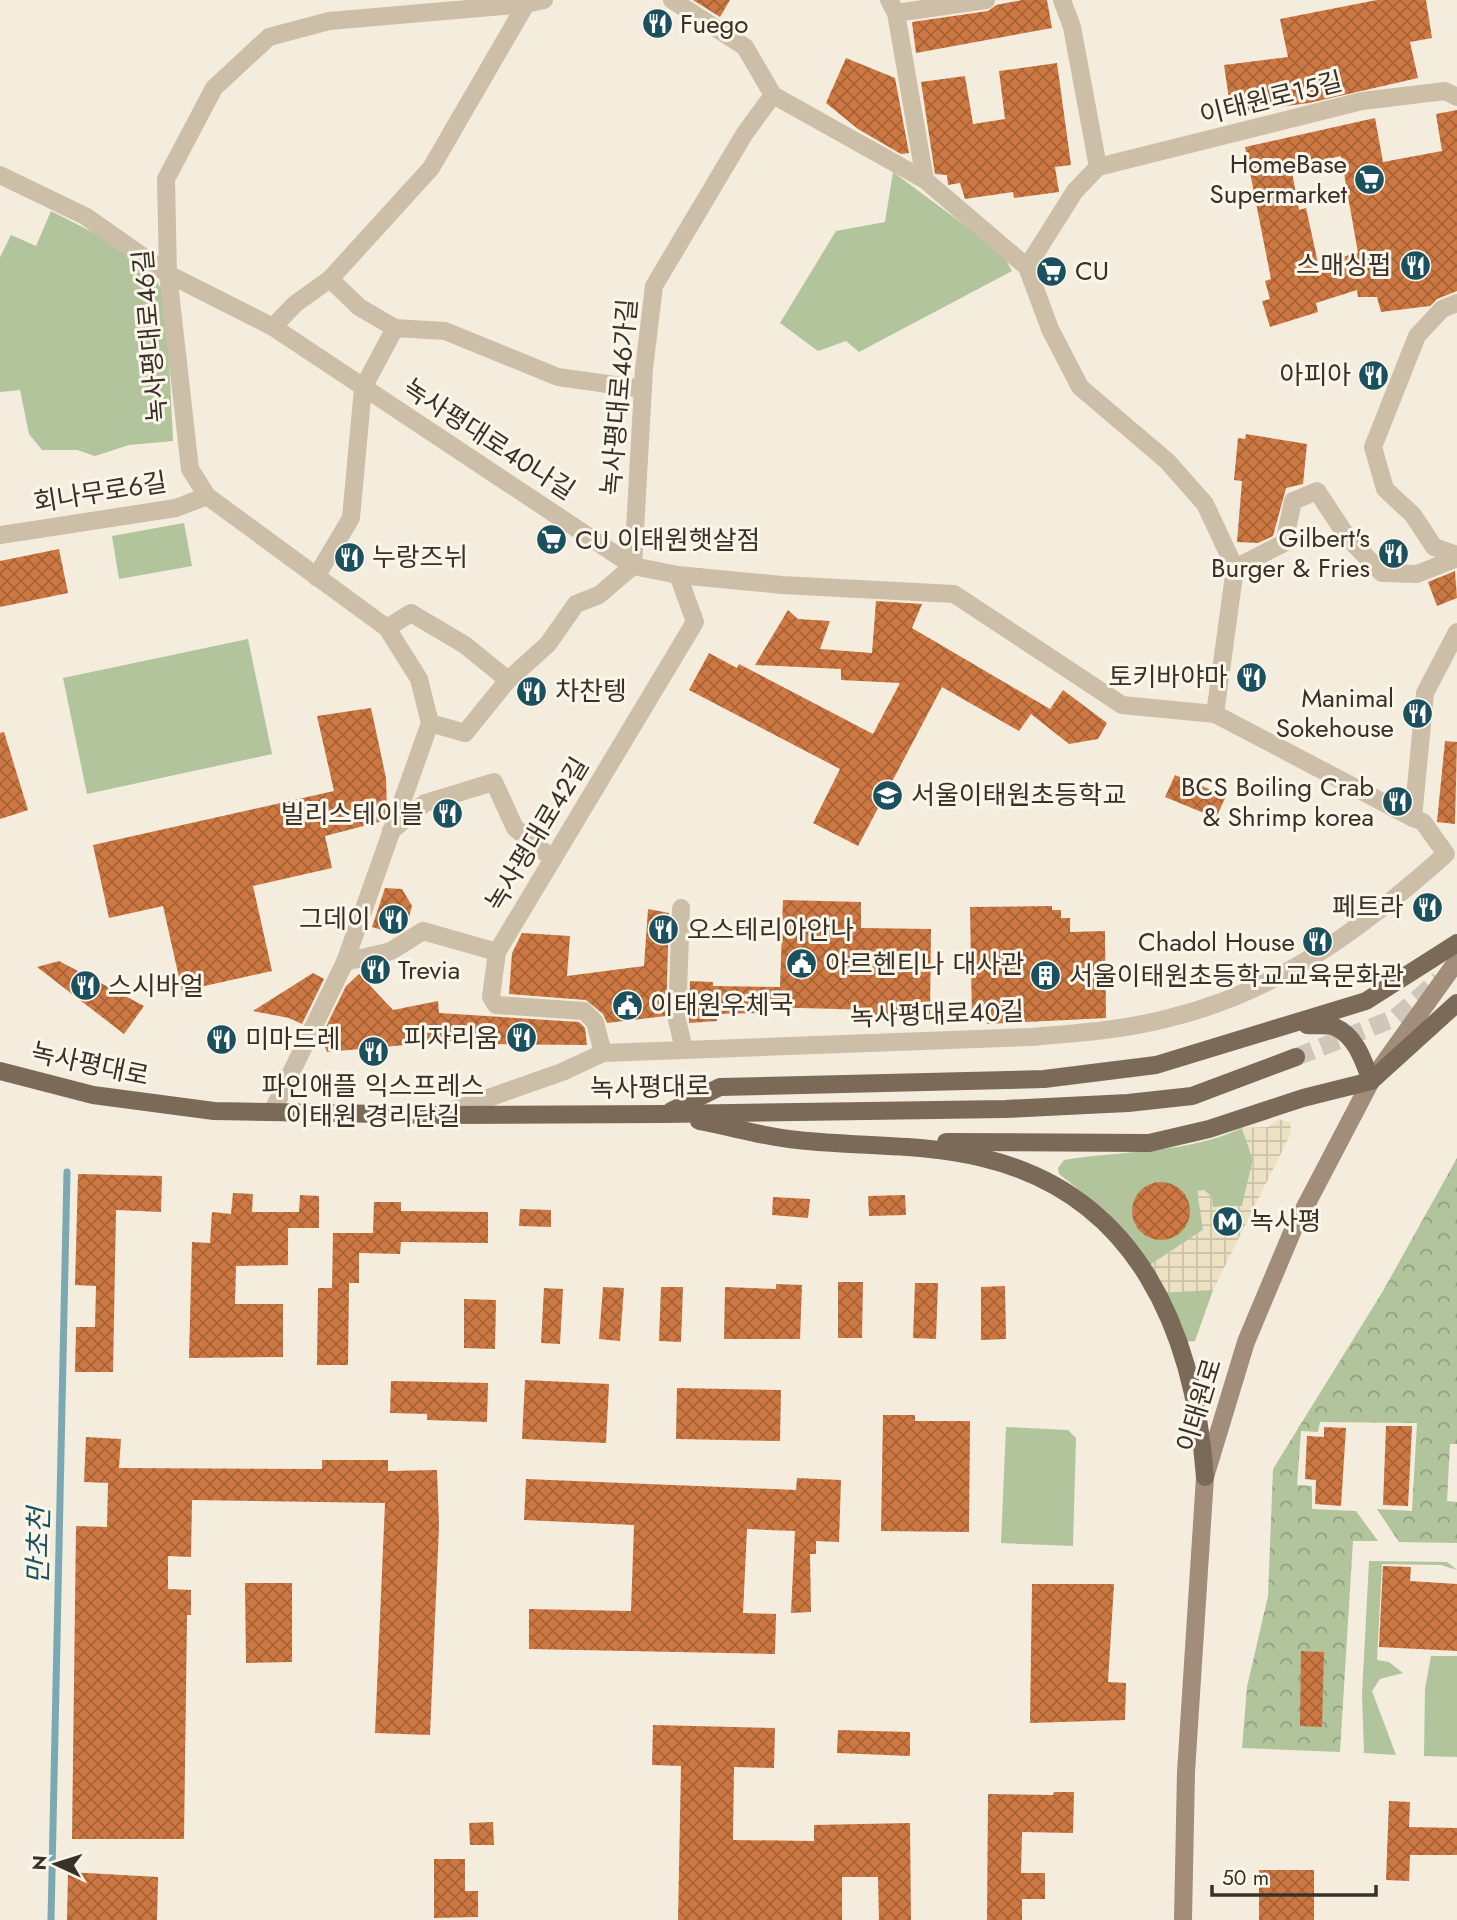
<svg xmlns="http://www.w3.org/2000/svg" width="1457" height="1920" font-family="Jost,'Noto Sans KR',sans-serif">
<style>
.green{fill:#b1c49c}
.forest{fill:url(#forest-crowns)}
.plaza{fill:url(#plaza-grid)}
.lines{fill:none;stroke-linecap:round;stroke-linejoin:round}
.stream{stroke:#7aa8b3;stroke-width:7}
.building{fill:url(#building-cross-hatch);fill-rule:evenodd}
.primary-tunnel{stroke:#cfc7b9;stroke-width:18;stroke-dasharray:18 9;stroke-linecap:butt}
.street{stroke:#cdbea8;stroke-width:18}
.secondary{stroke:#a18d79;stroke-width:18}
.primary{stroke:#7c6a59;stroke-width:18}
.labels{text-anchor:middle;stroke-width:6;stroke-linejoin:round;paint-order:stroke}
.poi-label{font-size:26px;fill:#393029;stroke:#fbf6ea;text-anchor:start}
.street-label{font-size:26px;fill:#393029;stroke:#fbf6ea}
.water-label{font-size:28px;font-style:italic;fill:#1b505e;stroke:#fbf6ea}
</style>
<defs>
<pattern id="forest-crowns" width="20" height="18" patternUnits="userSpaceOnUse" patternTransform="scale(1.75)"><rect width="20" height="18" fill="#b1c49c"/><path d="M2 6a3 3 0 1 1 6 0M12 15a3 3 0 1 1 6 0" fill="none" stroke="#91a07f"/></pattern>
<pattern id="plaza-grid" width="8" height="8" patternUnits="userSpaceOnUse" patternTransform="scale(1.75)"><rect width="8" height="8" fill="#ede1c3"/><path d="M0 4h8M4 0v8" fill="none" stroke="#ccc1a8"/></pattern>
<pattern id="building-cross-hatch" width="8" height="8" patternUnits="userSpaceOnUse" patternTransform="scale(1.75)"><rect width="8" height="8" fill="#cd7842"/><path d="M0 0l8 8M0 8l8-8" fill="none" stroke="#a76337"/></pattern>
</defs>
<rect width="100%" height="100%" fill="#f4eddd"/>
<g class="green">
<polygon points="893,172 1002,253 1012,271 859,352 846,341 818,351 780,323 836,231 885,222"/>
<polygon points="51,211 141,257 166,296 173,441 129,445 95,456 77,450 42,450 29,434 20,390 0,392 0,257 11,235 36,246"/>
<polygon points="184,523 192,566 119,579 112,536"/>
<polygon points="248,639 272,754 87,794 63,678"/>
<path d="M1242 1128 1253 1160 1242 1206 1213 1207 1203 1230 1150 1265 1106 1211 1059 1174 1058 1168 1064 1160C1124 1150 1186 1154 1242 1128Z"/>
<polygon points="1181,1290 1213,1290 1195,1341 1183,1342 1158,1293"/>
<polygon points="1006,1427 1068,1430 1076,1438 1073,1546 1001,1543"/>
<polygon points="1369,1561 1447,1562 1457,1570 1441,1565 1382,1564 1377,1660 1389,1662 1403,1673 1380,1679 1372,1691 1396,1755 1364,1753 1362,1694"/>
<polygon points="1431,1656 1457,1656 1457,1757 1424,1756 1425,1689"/>
</g>
<polygon class="forest" points="1457,1158 1457,1444 1450,1444 1447,1501 1457,1502 1457,1543 1399,1542 1377,1509 1412,1511 1417,1423 1320,1422 1318,1432 1301,1431 1297,1485 1312,1486 1312,1509 1356,1511 1378,1541 1353,1541 1340,1752 1242,1748 1247,1687 1268,1596 1273,1469 1383,1291"/>
<polygon class="plaza" points="1278,1119 1291,1123 1290,1135 1213,1290 1158,1293 1161,1282 1150,1265 1203,1230 1197,1191 1204,1190 1212,1197 1213,1207 1242,1206 1253,1160 1242,1128 1269,1127"/>
<g class="lines">
<polyline class="stream" points="51,1920 67,1172"/>
</g>
<g class="building">
<polygon points="693,0 730,0 720,17"/>
<polygon points="1022,0 1047,0 1052,28 916,53 912,22 988,11 996,5"/>
<polygon points="1377,0 1426,0 1432,38 1410,42 1418,78 1309,103 1231,113 1224,65 1288,57 1280,19"/>
<polygon points="846,58 895,78 909,153 901,154 858,129 826,103"/>
<polygon points="1057,63 1071,165 1055,167 1059,192 1014,198 1013,192 965,199 960,183 948,185 947,175 935,174 921,82 965,76 973,124 1005,119 999,71"/>
<path d="M1457 110V291L1437 299 1430 306 1381 312 1377 297H1358L1357 290 1316 303 1318 312 1270 327 1262 301 1270 299 1265 281 1271 279 1245 147 1375 118 1383 162 1442 151 1436 114ZM1341 156 1358 253 1318 263 1306 208 1299 210 1291 167Z"/>
<polygon points="1246,434 1307,444 1303,484 1286,488 1273,536 1258,543 1237,542 1242,481 1234,480 1238,438 1245,439"/>
<polygon points="59,549 68,593 0,607 0,561"/>
<polygon points="1455,571 1457,598 1437,606 1428,582"/>
<polygon points="876,601 922,604 912,628 1050,709 1063,690 1107,723 1098,739 1069,744 1031,714 1019,731 942,687 858,846 813,823 840,769 689,690 709,653 737,668 739,664 873,734 900,683 841,680 841,669 755,665 788,610 798,619 830,621 820,649 872,653"/>
<polygon points="371,708 386,778 387,810 383,821 325,836 332,868 253,886 272,971 182,991 163,906 109,918 93,845 334,791 317,716"/>
<polygon points="4,732 28,810 0,819 0,733"/>
<polygon points="1445,741 1457,742 1455,824 1437,822"/>
<polygon points="1175,775 1226,796 1216,818 1165,797"/>
<polygon points="385,888 402,889 412,906 406,928 396,934 372,927"/>
<polygon points="783,900 861,902 861,928 931,929 930,1016 873,1015 873,1010 763,1007 763,1013 716,1014 717,1021 689,1023 690,981 713,982 713,986 780,987"/>
<polygon points="1052,906 1052,910 1061,910 1061,918 1070,918 1070,932 1105,931 1106,1018 987,1024 987,1019 972,1019 970,907"/>
<polygon points="648,909 669,913 666,1016 607,1023 603,1014 586,1000 509,994 512,953 522,933 570,936 567,976 644,966"/>
<polygon points="59,961 144,1006 124,1034 37,967"/>
<polygon points="313,973 324,979 302,1024 289,1018 253,1011"/>
<polygon points="359,974 393,1010 438,1001 439,1013 579,1022 585,1028 587,1045 484,1044 484,1038 327,1052 321,1037 346,986"/>
<polygon points="78,1174 162,1176 161,1212 116,1210 113,1372 75,1372 76,1327 95,1327 96,1286 75,1285"/>
<circle cx="1161" cy="1211" r="29"/>
<polygon points="233,1193 253,1194 252,1212 299,1212 300,1195 319,1196 319,1228 288,1228 288,1265 236,1266 235,1304 283,1304 283,1357 189,1358 192,1242 210,1243 212,1212 231,1214"/>
<polygon points="905,1195 906,1215 869,1216 868,1196"/>
<polygon points="773,1197 810,1199 808,1218 772,1215"/>
<polygon points="374,1202 401,1202 401,1211 488,1212 488,1243 401,1242 400,1254 359,1253 359,1283 349,1283 348,1365 317,1365 318,1288 332,1288 333,1233 373,1233"/>
<polygon points="520,1209 551,1210 551,1227 519,1226"/>
<polygon points="838,1282 863,1282 862,1338 838,1338"/>
<polygon points="915,1283 938,1283 936,1339 913,1338"/>
<polygon points="776,1284 802,1285 800,1339 724,1339 725,1287 776,1289"/>
<polygon points="1005,1286 1006,1339 981,1340 981,1287"/>
<polygon points="603,1287 624,1288 620,1341 599,1339"/>
<polygon points="661,1287 683,1287 681,1342 659,1341"/>
<polygon points="544,1288 563,1289 560,1344 541,1343"/>
<polygon points="464,1299 496,1300 495,1349 464,1348"/>
<polygon points="525,1380 609,1384 606,1443 522,1439"/>
<polygon points="391,1381 488,1383 487,1422 427,1420 427,1414 390,1413"/>
<polygon points="677,1388 781,1390 780,1441 676,1439"/>
<polygon points="883,1415 915,1415 915,1421 970,1421 969,1532 881,1531"/>
<polygon points="1386,1426 1412,1426 1408,1506 1383,1505"/>
<polygon points="1324,1427 1346,1428 1341,1506 1315,1504 1316,1480 1305,1479 1307,1436 1324,1437"/>
<polygon points="86,1437 121,1439 119,1468 322,1469 322,1460 388,1460 388,1471 437,1470 439,1526 430,1735 375,1733 385,1503 192,1500 191,1557 168,1556 168,1589 191,1590 191,1615 187,1615 184,1839 72,1839 76,1526 107,1527 108,1483 84,1482"/>
<polygon points="797,1478 841,1480 839,1542 816,1541 816,1554 810,1554 811,1612 791,1613 795,1531 747,1529 743,1613 776,1614 775,1654 529,1649 529,1609 631,1611 634,1525 524,1520 526,1479 796,1490"/>
<polygon points="1383,1566 1411,1567 1410,1581 1457,1584 1457,1651 1379,1647"/>
<polygon points="245,1583 292,1583 292,1662 246,1663"/>
<polygon points="1032,1584 1114,1584 1108,1682 1126,1683 1125,1720 1030,1723"/>
<polygon points="1301,1651 1324,1652 1322,1727 1300,1726"/>
<polygon points="653,1725 775,1728 774,1768 734,1767 733,1840 814,1841 814,1825 910,1823 911,1920 879,1920 878,1877 842,1877 842,1920 678,1920 681,1766 652,1765"/>
<polygon points="838,1730 910,1732 910,1756 837,1753"/>
<polygon points="1054,1792 1074,1792 1073,1833 1022,1832 1021,1873 1045,1873 1045,1899 1022,1899 1022,1920 987,1920 988,1794 1053,1795"/>
<polygon points="1389,1801 1410,1802 1409,1827 1457,1828 1457,1855 1410,1855 1409,1881 1386,1880"/>
<polygon points="493,1822 494,1845 470,1845 469,1823"/>
<polygon points="434,1859 465,1859 465,1891 478,1891 478,1917 434,1918"/>
<rect x="1259" y="1870" width="55" height="50"/>
<polygon points="68,1872 158,1877 157,1920 67,1920"/>
</g>
<g class="lines">
<polyline class="primary-tunnel" points="1296,1057 1395,1018 1439,980"/>
<g class="street">
<polyline points="672,0 745,47 773,95 925,180 1027,267 1050,329 1080,387 1167,461 1205,504 1235,568 1215,714"/>
<polyline points="889,0 896,13 925,180"/>
<polyline points="1062,0 1072,27 1098,167"/>
<polyline points="896,13 986,0"/>
<polyline points="0,175 85,216 168,274 273,327 633,566 678,575 782,585 954,594 1122,705 1215,714 1413,818"/>
<polyline points="1027,267 1075,191 1098,167 1362,101 1445,91 1457,97"/>
<polyline points="330,279 359,307 395,328"/>
<polyline points="1457,303 1442,309 1417,336 1373,447 1385,489 1413,515 1434,547 1457,555"/>
<polyline points="273,327 295,304 330,279 431,168 526,4 524,0"/>
<polyline points="0,535 176,508 207,496"/>
<polyline points="1235,568 1284,543 1293,501 1317,491 1348,538 1382,573 1417,574 1457,558"/>
<polyline points="316,577 351,518 363,388 395,328 445,331 558,377 643,389"/>
<polyline points="387,628 411,613 465,645 508,680"/>
<polyline points="430,723 465,733 508,680 548,644 576,604 599,595 633,566 644,369 654,286 745,133 773,95"/>
<polyline points="391,831 425,803 494,782 515,828 553,859"/>
<polyline points="681,908 677,1020 684,1049"/>
<polyline points="345,962 391,951 423,931 497,952"/>
<polyline points="603,1053 595,1022 584,1011 496,1005 491,997 497,952 695,622 678,575"/>
<polyline points="272,1112 345,962 430,723 419,679 387,628 207,496 190,469 168,274 166,179 214,88 269,37 329,21 526,4 544,0"/>
<path d="M443 1114 562 1072 603 1053 1032 1037C1078 1033 1124 1030 1169 1018 1278 992 1364 927 1446 854L1423 822 1413 818 1425 693 1457 632"/>
</g>
<polyline class="secondary" points="1183,1920 1186,1772 1205,1477 1246,1342 1293,1230 1371,1081 1457,961"/>
<g class="primary">
<path d="M1307 1025C1315 1026 1328 1024 1335 1027 1356 1036 1364 1062 1371 1081"/>
<polyline points="0,1071 93,1095 214,1111 440,1115 665,1114 1005,1109 1128,1103 1192,1096 1296,1057"/>
<polyline points="671,1111 720,1087 1044,1079 1156,1065 1366,1001 1457,943"/>
<path d="M699 1121C732 1127 765 1137 798 1140 859 1147 923 1143 983 1158 1138 1195 1194 1332 1205 1477"/>
<polyline points="946,1142 1149,1143 1209,1129 1303,1098 1371,1081 1457,1003"/>
</g>
</g>
<defs>
<symbol id="restaurant-disc" viewBox="-11 -11 22 22"><circle r="9.5" fill="#1b505e" stroke="#fbf6ea"/><path d="M-5-6h1v4h1v-4h1v4h1v-4h1v5L-1.5 .5V6h-2V.5L-5-1ZM5-6V6H3V1.5H1.5Q1.5-4 5-6Z" fill="#fff"/></symbol>
<symbol id="supermarket-disc" viewBox="-11 -11 22 22"><circle r="9.5" fill="#1b505e" stroke="#fbf6ea"/><path d="M-6-5.5h2.5l.6 2H6L4.5 2H-2.5L-4.4-4H-6ZM-1.5 3.2a1.3 1.3 0 1 0 .1 0ZM3 3.2a1.3 1.3 0 1 0 .1 0Z" fill="#fff"/></symbol>
<symbol id="school-disc" viewBox="-11 -11 22 22"><circle r="9.5" fill="#1b505e" stroke="#fbf6ea"/><path d="M0-5L7-2L0 1L-7-2ZM-4 1L0 2.5L4 1V4Q0 6-4 4Z" fill="#fff"/></symbol>
<symbol id="civic-disc" viewBox="-11 -11 22 22"><circle r="9.5" fill="#1b505e" stroke="#fbf6ea"/><path d="M-.6-6.5H3V-4.5H.6V-3L4-1V1h2V6H-6V1h2V-1L-.6-3ZM-1.2 2.5V6h2.4V2.5Z" fill="#fff"/></symbol>
<symbol id="building-disc" viewBox="-11 -11 22 22"><circle r="9.5" fill="#1b505e" stroke="#fbf6ea"/><path d="M-4-6H4V6H1V3H-1V6H-4ZM-2.5-4.3h1.7v1.8h-1.7ZM.8-4.3h1.7v1.8H.8ZM-2.5-1h1.7V.8h-1.7ZM.8-1h1.7V.8H.8Z" fill="#fff"/></symbol>
<symbol id="metro-disc" viewBox="-11 -11 22 22"><circle r="9.5" fill="#1b505e" stroke="#fbf6ea"/><path d="M-5.5 5V-5H-3L0 0L3-5H5.5V5H3V-.5L0 4L-3-.5V5Z" fill="#fff"/></symbol>
</defs>
<g fill-rule="evenodd">
<use href="#restaurant-disc" x="640" y="6" width="35" height="35"/>
<use href="#supermarket-disc" x="1352" y="162" width="35" height="35"/>
<use href="#restaurant-disc" x="1398" y="248" width="35" height="35"/>
<use href="#supermarket-disc" x="1034" y="254" width="35" height="35"/>
<use href="#restaurant-disc" x="1356" y="358" width="35" height="35"/>
<use href="#supermarket-disc" x="534" y="522" width="35" height="35"/>
<use href="#restaurant-disc" x="1376" y="536" width="35" height="35"/>
<use href="#restaurant-disc" x="332" y="540" width="35" height="35"/>
<use href="#restaurant-disc" x="1234" y="660" width="35" height="35"/>
<use href="#restaurant-disc" x="514" y="674" width="35" height="35"/>
<use href="#restaurant-disc" x="1400" y="696" width="35" height="35"/>
<use href="#school-disc" x="870" y="778" width="35" height="35"/>
<use href="#restaurant-disc" x="1380" y="784" width="35" height="35"/>
<use href="#restaurant-disc" x="430" y="796" width="35" height="35"/>
<use href="#restaurant-disc" x="1410" y="890" width="35" height="35"/>
<use href="#restaurant-disc" x="376" y="902" width="35" height="35"/>
<use href="#restaurant-disc" x="646" y="912" width="35" height="35"/>
<use href="#restaurant-disc" x="1300" y="924" width="35" height="35"/>
<use href="#civic-disc" x="784" y="946" width="35" height="35"/>
<use href="#restaurant-disc" x="358" y="952" width="35" height="35"/>
<use href="#building-disc" x="1028" y="958" width="35" height="35"/>
<use href="#restaurant-disc" x="68" y="968" width="35" height="35"/>
<use href="#civic-disc" x="610" y="988" width="35" height="35"/>
<use href="#restaurant-disc" x="504" y="1020" width="35" height="35"/>
<use href="#restaurant-disc" x="204" y="1022" width="35" height="35"/>
<use href="#restaurant-disc" x="356" y="1034" width="35" height="35"/>
<use href="#metro-disc" x="1210" y="1204" width="35" height="35"/>
</g>
<g class="labels">
<g class="poi-label">
<text x="680" y="33">Fuego</text>
<text x="1347" y="173" text-anchor="end">HomeBase<tspan x="1347" dy="30">Supermarket</tspan></text>
<text x="1392" y="274" text-anchor="end">스매싱펍</text>
<text x="1075" y="280">CU</text>
<text x="1351" y="384" text-anchor="end">아피아</text>
<text x="1370" y="547" text-anchor="end">Gilbert's<tspan x="1370" dy="30">Burger &amp; Fries</tspan></text>
<text x="575" y="549">CU 이태원햇살점</text>
<text x="372" y="566">누랑즈뉘</text>
<text x="1228" y="686" text-anchor="end">토키바야마</text>
<text x="555" y="700">차찬텡</text>
<text x="1394" y="707" text-anchor="end">Manimal<tspan x="1394" dy="30">Sokehouse</tspan></text>
<text x="1374" y="796" text-anchor="end">BCS Boiling Crab<tspan x="1374" dy="30">&amp; Shrimp korea</tspan></text>
<text x="911" y="804">서울이태원초등학교</text>
<text x="424" y="823" text-anchor="end">빌리스테이블</text>
<text x="1404" y="916" text-anchor="end">페트라</text>
<text x="371" y="928" text-anchor="end">그데이</text>
<text x="687" y="939">오스테리아안나</text>
<text x="1295" y="951" text-anchor="end">Chadol House</text>
<text x="825" y="973">아르헨티나 대사관</text>
<text x="398" y="979">Trevia</text>
<text x="1069" y="985">서울이태원초등학교교육문화관</text>
<text x="108" y="995">스시바얼</text>
<text x="650" y="1014">이태원우체국</text>
<text x="499" y="1047" text-anchor="end">피자리움</text>
<text x="245" y="1048">미마드레</text>
<text x="373" y="1095" text-anchor="middle">파인애플 익스프레스<tspan x="373" dy="30">이태원 경리단길</tspan></text>
<text x="1250" y="1230">녹사평</text>
</g>
<g class="street-label">
<text transform="translate(1271 98) rotate(-14)" y="9">이태원로15길</text>
<text transform="translate(150 336) rotate(-95)" y="9">녹사평대로46길</text>
<text transform="translate(619 397) rotate(-85)" y="9">녹사평대로46가길</text>
<text transform="translate(489 439) rotate(33)" y="9">녹사평대로40나길</text>
<text transform="translate(100 492) rotate(-9)" y="9">회나무로6길</text>
<text transform="translate(537 834) rotate(-59)" y="9">녹사평대로42길</text>
<text transform="translate(937 1014) rotate(-2)" y="9">녹사평대로40길</text>
<text transform="translate(90 1064) rotate(12)" y="9">녹사평대로</text>
<text transform="translate(650 1087) rotate(-1)" y="9">녹사평대로</text>
<text transform="translate(1199 1405) rotate(-73)" y="9">이태원로</text>
</g>
<g class="water-label">
<text transform="translate(38 1546) rotate(-89)" y="10">만초천</text>
</g>
</g>
<g transform="translate(56 1864) rotate(274)" stroke="#fbf6ea" stroke-width="5" paint-order="stroke">
<path d="M0-5L12 26L0 18L-12 26Z" fill="#393029"/>
<text y="-10" font-size="19" font-weight="bold" text-anchor="middle" fill="#393029">N</text>
</g>
<path d="M1212 1885v10h164v-10" fill="none" stroke="#393029" stroke-width="3.5"/>
<text x="1222" y="1885" font-size="21" fill="#393029" stroke="#fbf6ea" stroke-width="5" paint-order="stroke">50 m</text>
</svg>
